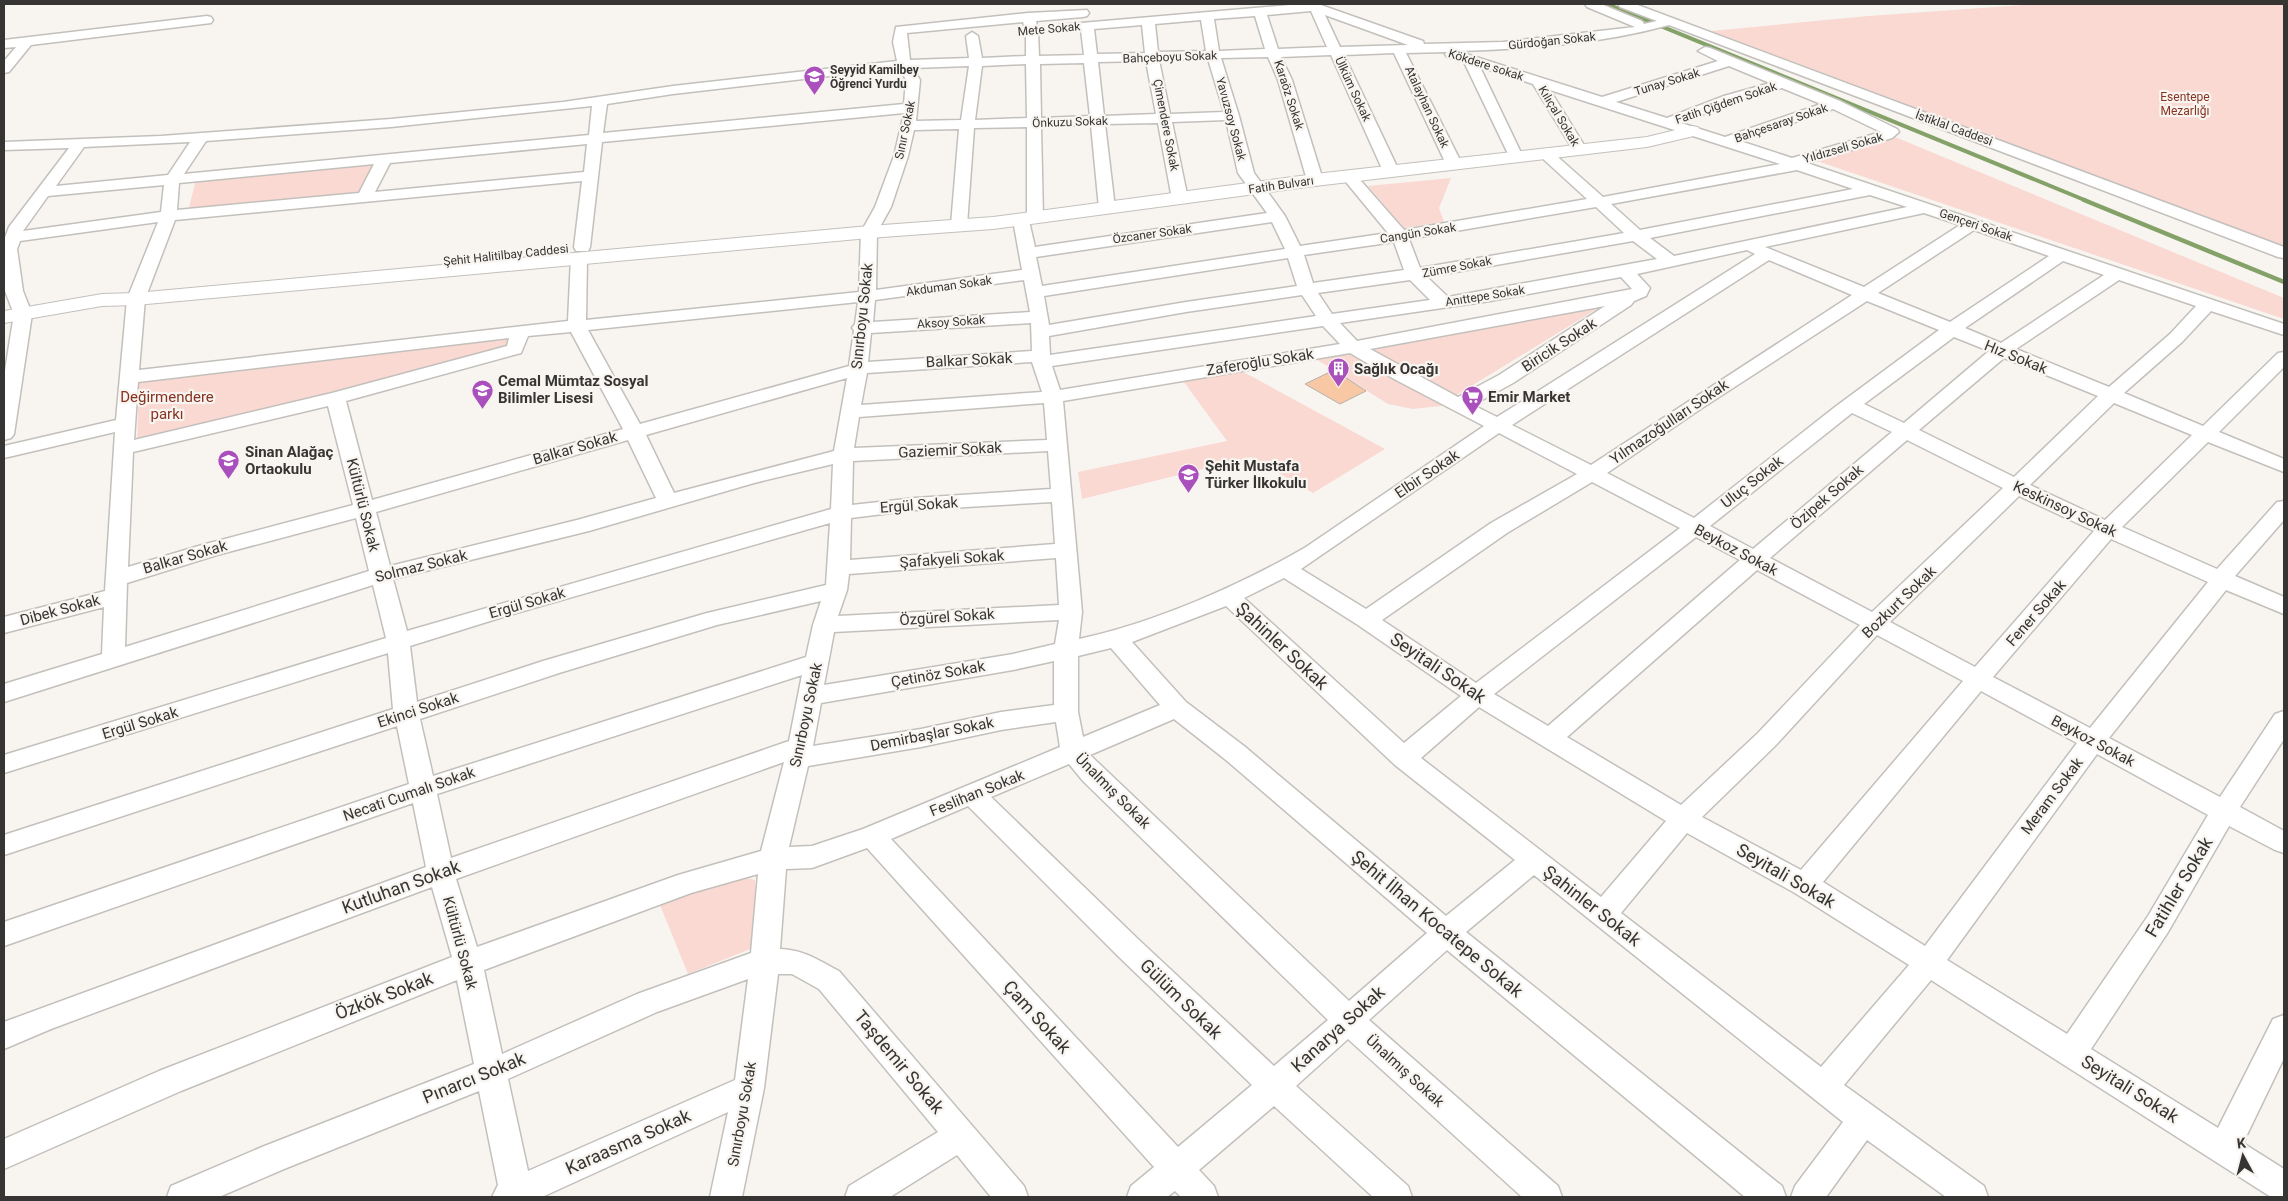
<svg xmlns="http://www.w3.org/2000/svg" width="2288" height="1201" font-family="Roboto,sans-serif">
<style>
.green{fill:#f9d9d2}
.lines{fill:none;stroke-linecap:round;stroke-linejoin:round}
.stream-far1{stroke:#84a267;stroke-width:4}
.stream{stroke:#84a267;stroke-width:4.5}
.building{fill:#f8c8a5;stroke:#b4afac}
.minor-casing{stroke:#c3c0bc;stroke-width:3}
.major-casing{stroke:#c3c0bc;stroke-width:2}
.minor{fill:#fff;fill-rule:evenodd}
.major{fill:#fff;fill-rule:evenodd}
.labels{text-anchor:middle;stroke-width:4.5;stroke-linejoin:round;paint-order:stroke}
.far-street-label{font-size:12px;fill:#363533;stroke:#f8f5f1}
.far-poi-label{font-size:12px;font-weight:bold;fill:#363533;stroke:#f8f5f1;text-anchor:start}
.far-park-label{font-size:12px;fill:#873221;stroke:#f8f5f1}
.street-label{font-size:15px;fill:#363533;stroke:#f8f5f1}
.poi-label{font-size:15px;font-weight:bold;fill:#363533;stroke:#f8f5f1;text-anchor:start}
.park-label{font-size:15px;fill:#873221;stroke:#f8f5f1}
.near-street-label{font-size:18px;fill:#363533;stroke:#f8f5f1}
</style>
<rect width="100%" height="100%" fill="#f8f5f1"/>
<g class="green">
<polygon points="2037,4 2284,4 2284,248 1711,31 1868,16"/>
<polygon points="1895,137 2284,298 2284,319 1817,161"/>
<polygon points="380,161 362,195 188,212 196,179"/>
<polygon points="1451,178 1439,208 1444,222 1404,228 1368,186"/>
<polygon points="1600,307 1455,396 1367,349"/>
<polygon points="521,338 517,349 137,443 139,380"/>
<polygon points="1357,349 1450,405 1413,409 1388,404 1311,356"/>
<polygon points="1236,368 1385,449 1313,493 1251,457 1082,499 1078,472 1227,441 1181,378"/>
<polygon points="740,876 755,880 755,947 688,974 660,905"/>
</g>
<g class="lines">
<polyline class="stream-far1" points="1607,4 2087,201"/>
<polyline class="stream" points="2084,200 2284,282"/>
</g>
<polygon class="building" points="1334,370 1366,391 1340,404 1305,384"/>
<g class="lines">
<defs>
<g id="minor">
<path d="M1301 4H1318L1423 41 1424 44 1503 42 1635 27 1587 7 1585 4H1601L1642 21 1644 24 1657 21 1620 7 1618 4H1635L2284 247V258L2278 257 1669 25C1601 44 1528 49 1457 51L1602 97 1718 61 1698 51 1705 47 1710 48 1840 101 1897 129 1899 132 1892 138 1807 163 2284 324V335L2211 311 2182 342 2124 393 2203 426 2278 353 2284 352V367L2219 432 2284 459V472L2208 442 2122 527 2217 569 2277 502 2284 501V520L2235 576 2284 597V614L2226 590 2109 738 2220 797 2275 714 2284 711V739L2240 807 2284 831V853L2275 850 2229 826 2168 932 2091 1049 2218 1128 2273 1019 2284 1015V1058L2243 1143 2284 1169V1197H2271L1931 980 1844 1085 1984 1186 1988 1197H1946L1867 1140 1826 1197H1791L1795 1186 1843 1122 1534 875 1466 932 1782 1186 1786 1197H1745L1447 950 1369 1020 1558 1186 1562 1197H1522L1348 1039 1296 1086 1408 1186 1412 1197H1373L1274 1106 1199 1170 1214 1186 1218 1197H1181L1175 1191 1167 1197H1127L1131 1186 1154 1167 867 848 812 868 786 869 780 949C804 950 818 960 839 971L1024 1186 1028 1197H991L957 1155 890 1197H845L849 1186 938 1132 819 989 792 974H778L764 1088 742 1197H710L728 1112 542 1197H492L498 1185 479 1091 284 1169 219 1197H167L171 1186 262 1147 474 1064 457 980 181 1091 4 1169V1139L159 1071 452 957 432 887 51 1029 4 1049V1022L426 867 413 803 4 946V922L409 784 397 726 4 855V835L393 709 388 653 4 773V755L386 638 373 585 4 702V684L102 654 104 607 4 633V617L105 591 115 432 4 458V446L116 420 127 299 158 222 20 241 17 249 23 291 32 314 14 434 11 438 4 440V377L14 314 5 291 4 276V240L9 227 69 148 4 150V142L161 136 391 119 563 102 673 86 897 61 893 42 896 27 1028 13 1087 10 1089 13 1087 16 1083 17 1036 21 1038 31 1039 56 1084 55 1081 30 1058 31 1057 28 1058 25ZM1311 11 1327 47 1278 49 1267 15ZM1325 15 1408 45 1340 47ZM1255 16 1265 49 1219 51 1214 19ZM1201 20 1206 51 1158 52 1155 24ZM1023 22 1026 31V56L982 58 978 36 972 32 966 36 969 58 910 60 907 33ZM1142 25 1145 53 1097 54 1094 29ZM1447 52 1445 54 1447 57 1464 62 1511 160 1516 161 1523 157 1480 67 1533 84 1575 153H1585L1587 150 1550 90 1780 164 1603 197 1551 151 1546 150 1539 154 1541 157 1587 199 1404 230 1354 173H1344L1341 176 1388 233 1300 246 1285 216 1254 173 1239 116 1221 58 1268 57 1278 80 1307 180 1310 183H1320L1323 180 1292 80 1281 57 1331 55 1383 171 1386 174H1396L1399 171 1344 55 1394 53 1446 164 1449 167H1459L1462 164 1406 53ZM1208 59 1224 112 1170 114 1159 60ZM1146 61 1156 114 1104 116 1098 62ZM1084 63 1090 116 1041 118 1040 64ZM1026 64 1027 118 975 120 982 66ZM969 66 961 120 916 121 920 80 913 68ZM1729 66 1770 83 1724 96 1667 118 1616 102ZM900 68 906 80 904 104 603 133 607 104 673 94ZM1782 88 1821 104 1725 137 1681 123 1734 102ZM592 106 589 135 184 174 206 141 391 127ZM1833 109 1881 132 1792 158 1740 141ZM904 113 894 156 875 207 861 232 859 292 586 320 587 258 585 254H573L571 258 568 321 139 370 145 299 175 220 582 181 574 247 576 251H588L590 247 602 142ZM1226 120 1238 173 1267 213 1035 247 1029 221H1041L1043 218 1041 126 1091 125 1099 208 1101 211H1113L1115 208 1105 124 1158 123 1172 199 1174 202H1186L1188 199 1172 122ZM1027 127V217L1021 215 1015 217 1013 220 1022 270 876 290 877 232 891 207 908 156 914 130 959 129 951 225 953 228H965L967 225 974 128ZM190 142 168 175 56 186 84 147ZM587 144 584 172 375 192 390 163ZM374 164 359 193 177 210 179 183ZM1797 170 1853 189 1640 230 1611 204ZM164 185 161 212 23 231 48 196ZM1870 195 1907 207 1674 256 1650 238ZM1596 207 1624 233 1420 268 1409 239ZM1924 213 1960 225 1864 287 1765 247ZM1272 222 1285 249 1042 286 1036 257ZM1974 230 2049 256 1950 322 1878 293ZM1633 241 1657 259 1448 297 1427 277ZM1394 242 1404 270 1313 283 1304 255ZM1747 250 1755 254 1497 417 1473 405 1513 383 1631 305 1634 301 1646 296 1650 288 1637 274ZM1288 258 1297 286 1186 302 1049 325 1044 296ZM1769 260 1852 295 1591 465 1512 425ZM2063 261 2104 275 2001 343 1965 328ZM1621 277 1632 289 1357 341 1340 323 1490 301ZM1024 280 1030 312 873 322 875 300ZM1410 280 1430 300 1332 314 1318 293ZM2119 280 2196 306 2170 334 2109 387 2016 349ZM1302 295 1316 316 1050 355 1049 336 1186 312ZM1867 301 1939 330 1835 407 1694 518 1607 473 1699 410ZM858 302 855 324 852 328 854 330 849 366 640 424 588 330ZM1605 306 1499 375 1458 397 1370 349ZM1031 323 1032 351 868 362 871 333ZM1323 326 1340 344 1060 390 1052 366ZM571 332 623 429 372 500 346 401 521 353 528 336ZM1954 337 1989 351 1904 423 1864 404ZM509 338 507 346 332 393 134 440 138 382ZM1350 353 1396 380 1484 426 1306 547C1239 586 1154 623 1079 639L1082 612 1063 401ZM2004 358 2098 396 2014 477 1919 430ZM1032 362 1042 392 861 405 867 373ZM847 378 834 451 674 493 646 435ZM1044 403 1047 440 854 448 859 417ZM2114 403 2192 435 2105 520 2030 485ZM328 406 353 505 202 545 128 567 133 452ZM1852 413 1892 432 1753 549 1710 526ZM1499 433 1577 474 1491 523 1366 609 1301 569ZM628 440 656 498 577 520 390 566 376 512ZM1907 440 2003 488 1872 612 1770 558ZM1048 451 1051 489 915 498 852 505 853 461ZM833 464 831 509 407 631 393 579 589 531 754 483ZM1592 482 1680 528 1476 683 1382 620 1507 533ZM2019 496 2094 531 1975 667 1890 622ZM1052 502 1055 544 850 560 851 518 915 510ZM356 518 369 571 125 647 127 583 217 555ZM830 523 826 585 707 613 543 661 417 702 410 646 506 616ZM1696 537 1740 560 1548 726 1494 694ZM2111 539 2208 582 2090 728 1993 677ZM1056 558 1059 605 838 616 847 590 849 574ZM1757 570 1860 625 1758 733 1681 805 1567 737ZM1284 578 1358 625 1461 696 1404 743 1244 598ZM821 601 813 625 806 657 433 776 420 719 559 673 717 625ZM1226 606 1395 765 1515 860 1446 916 1244 746 1186 702 1132 642ZM1059 620 1055 644 1013 654 824 685 834 632ZM1877 635 1963 681 1801 870 1702 817 1776 745ZM1111 648 1160 705 1083 737 1078 712V656ZM1054 661V705L1001 712 921 729 813 746 821 703 1013 670ZM802 675 789 741 451 858 437 794ZM1981 691 2077 743 1925 946 1823 882ZM1479 707 1666 821 1601 897 1421 758ZM1174 719 1226 760 1427 933 1349 1001 1090 755ZM1056 722 1060 747 863 829 812 846 789 847 808 766 921 747 1001 730ZM2097 754 2208 815 2148 916 2067 1034 1947 960ZM784 762 761 851 678 875 477 947 456 879ZM1069 764 1083 781 1328 1020 1274 1066 1139 940 991 797ZM968 806 1119 957 1252 1085 1178 1147 891 839ZM1687 833 1795 893 1909 965 1821 1067 1621 913ZM758 874 751 953 637 994 502 1054 484 970 691 893ZM748 979 735 1080 528 1171 508 1079 657 1012Z"/>
<polygon points="207,16 211,17 213,20 211,23 31,45 9,72 4,73 4,61 16,47 4,48 4,40"/>
</g>
<polygon id="major" points="1692,126 1698,127 1701,131 1698,135 1647,147 1315,186 993,229 869,238 136,305 102,306 4,323 4,311 102,294 136,293 869,226 993,217 1315,174 1647,137"/>
</defs>
<use href="#minor" class="minor-casing"/>
<use href="#major" class="major-casing"/>
<use href="#minor" class="minor"/>
<use href="#major" class="major"/>
</g>
<defs>
<symbol id="school-pin" viewBox="-11 -11 22 30"><path d="M0 17L-7.5 6A9.5 9.5 0 1 1 7.5 6Z" fill="#aa50bc" stroke="#f8f5f1"/><path d="M0-5L7-2L0 1L-7-2ZM-4 1L0 2.5L4 1V4Q0 6-4 4Z" fill="#fff"/></symbol>
<symbol id="building-pin" viewBox="-11 -11 22 30"><path d="M0 17L-7.5 6A9.5 9.5 0 1 1 7.5 6Z" fill="#aa50bc" stroke="#f8f5f1"/><path d="M-4-6H4V6H1V3H-1V6H-4ZM-2.5-4.3h1.7v1.8h-1.7ZM.8-4.3h1.7v1.8H.8ZM-2.5-1h1.7V.8h-1.7ZM.8-1h1.7V.8H.8Z" fill="#fff"/></symbol>
<symbol id="supermarket-pin" viewBox="-11 -11 22 30"><path d="M0 17L-7.5 6A9.5 9.5 0 1 1 7.5 6Z" fill="#aa50bc" stroke="#f8f5f1"/><path d="M-6-5.5h2.5l.6 2H6L4.5 2H-2.5L-4.4-4H-6ZM-1.5 3.2a1.3 1.3 0 1 0 .1 0ZM3 3.2a1.3 1.3 0 1 0 .1 0Z" fill="#fff"/></symbol>
</defs>
<g fill-rule="evenodd">
<use href="#school-pin" x="802" y="64" width="25" height="34"/>
<use href="#building-pin" x="1326" y="356" width="25" height="34"/>
<use href="#school-pin" x="470" y="378" width="25" height="34"/>
<use href="#supermarket-pin" x="1460" y="384" width="25" height="34"/>
<use href="#school-pin" x="216" y="448" width="25" height="34"/>
<use href="#school-pin" x="1176" y="462" width="25" height="34"/>
</g>
<g class="labels">
<g class="far-street-label">
<text transform="translate(1049 29) rotate(-5)" y="4">Mete Sokak</text>
<text transform="translate(1552 41) rotate(-6)" y="4">Gürdoğan Sokak</text>
<text transform="translate(1170 57) rotate(-2)" y="4">Bahçeboyu Sokak</text>
<text transform="translate(1486 65) rotate(18)" y="4">Kökdere sokak</text>
<text transform="translate(1667 82) rotate(-17)" y="4">Tunay Sokak</text>
<text transform="translate(1353 89) rotate(65)" y="4">Ülküm Sokak</text>
<text transform="translate(1289 95) rotate(72)" y="4">Karaöz Sokak</text>
<text transform="translate(1726 103) rotate(-19)" y="4">Fatih Çiğdem Sokak</text>
<text transform="translate(1427 107) rotate(65)" y="4">Atalayhan Sokak</text>
<text transform="translate(1559 116) rotate(59)" y="4">Kılıçal Sokak</text>
<text transform="translate(1231 119) rotate(75)" y="4">Yavuzsoy Sokak</text>
<text transform="translate(1070 122) rotate(-2)" y="4">Önkuzu Sokak</text>
<text transform="translate(1781 123) rotate(-19)" y="4">Bahçesaray Sokak</text>
<text transform="translate(1166 125) rotate(79)" y="4">Çimendere Sokak</text>
<text transform="translate(1954 128) rotate(20)" y="4">İstiklal Caddesi</text>
<text transform="translate(905 130) rotate(-78)" y="4">Sınır Sokak</text>
<text transform="translate(1843 148) rotate(-16)" y="4">Yıldızseli Sokak</text>
<text transform="translate(1281 185) rotate(-8)" y="4">Fatih Bulvarı</text>
<text transform="translate(1976 225) rotate(19)" y="4">Gençeri Sokak</text>
<text transform="translate(1418 233) rotate(-9)" y="4">Cangün Sokak</text>
<text transform="translate(1152 234) rotate(-8)" y="4">Özcaner Sokak</text>
<text transform="translate(506 255) rotate(-6)" y="4">Şehit Halitilbay Caddesi</text>
<text transform="translate(1457 267) rotate(-11)" y="4">Zümre Sokak</text>
<text transform="translate(949 286) rotate(-8)" y="4">Akduman Sokak</text>
<text transform="translate(1485 296) rotate(-9)" y="4">Anıttepe Sokak</text>
<text transform="translate(951 322) rotate(-4)" y="4">Aksoy Sokak</text>
</g>
<g class="far-poi-label">
<text x="830" y="74">Seyyid Kamilbey<tspan x="830" dy="14">Öğrenci Yurdu</tspan></text>
</g>
<g class="far-park-label">
<text x="2185" y="101">Esentepe<tspan x="2185" dy="14">Mezarlığı</tspan></text>
</g>
<g class="street-label">
<text transform="translate(862 316) rotate(-84)" y="5">Sınırboyu Sokak</text>
<text transform="translate(1559 345) rotate(-33)" y="5">Biricik Sokak</text>
<text transform="translate(2016 357) rotate(22)" y="5">Hız Sokak</text>
<text transform="translate(969 360) rotate(-3)" y="5">Balkar Sokak</text>
<text transform="translate(1260 362) rotate(-9)" y="5">Zaferoğlu Sokak</text>
<text transform="translate(1669 422) rotate(-34)" y="5">Yılmazoğulları Sokak</text>
<text transform="translate(575 448) rotate(-16)" y="5">Balkar Sokak</text>
<text transform="translate(950 450) rotate(-3)" y="5">Gaziemir Sokak</text>
<text transform="translate(1427 474) rotate(-34)" y="5">Elbir Sokak</text>
<text transform="translate(1752 482) rotate(-38)" y="5">Uluç Sokak</text>
<text transform="translate(1827 497) rotate(-41)" y="5">Özipek Sokak</text>
<text transform="translate(363 505) rotate(76)" y="5">Kültürlü Sokak</text>
<text transform="translate(919 505) rotate(-4)" y="5">Ergül Sokak</text>
<text transform="translate(2065 509) rotate(25)" y="5">Keskinsoy Sokak</text>
<text transform="translate(1736 550) rotate(28)" y="5">Beykoz Sokak</text>
<text transform="translate(185 557) rotate(-16)" y="5">Balkar Sokak</text>
<text transform="translate(952 559) rotate(-4)" y="5">Şafakyeli Sokak</text>
<text transform="translate(421 566) rotate(-14)" y="5">Solmaz Sokak</text>
<text transform="translate(1899 602) rotate(-44)" y="5">Bozkurt Sokak</text>
<text transform="translate(527 603) rotate(-16)" y="5">Ergül Sokak</text>
<text transform="translate(60 610) rotate(-15)" y="5">Dibek Sokak</text>
<text transform="translate(2036 613) rotate(-49)" y="5">Fener Sokak</text>
<text transform="translate(947 617) rotate(-4)" y="5">Özgürel Sokak</text>
<text transform="translate(938 674) rotate(-10)" y="5">Çetinöz Sokak</text>
<text transform="translate(418 710) rotate(-18)" y="5">Ekinci Sokak</text>
<text transform="translate(806 715) rotate(-78)" y="5">Sınırboyu Sokak</text>
<text transform="translate(140 723) rotate(-17)" y="5">Ergül Sokak</text>
<text transform="translate(932 734) rotate(-11)" y="5">Demirbaşlar Sokak</text>
<text transform="translate(2093 741) rotate(28)" y="5">Beykoz Sokak</text>
<text transform="translate(1113 791) rotate(45)" y="5">Ünalmış Sokak</text>
<text transform="translate(977 793) rotate(-22)" y="5">Feslihan Sokak</text>
<text transform="translate(409 794) rotate(-19)" y="5">Necati Cumalı Sokak</text>
<text transform="translate(2052 796) rotate(-53)" y="5">Meram Sokak</text>
<text transform="translate(460 943) rotate(75)" y="5">Kültürlü Sokak</text>
<text transform="translate(1405 1071) rotate(42)" y="5">Ünalmış Sokak</text>
<text transform="translate(742 1114) rotate(-80)" y="5">Sınırboyu Sokak</text>
</g>
<g class="poi-label">
<text x="1354" y="374">Sağlık Ocağı</text>
<text x="498" y="386">Cemal Mümtaz Sosyal<tspan x="498" dy="17">Bilimler Lisesi</tspan></text>
<text x="1488" y="402">Emir Market</text>
<text x="245" y="457">Sinan Alağaç<tspan x="245" dy="17">Ortaokulu</tspan></text>
<text x="1205" y="471">Şehit Mustafa<tspan x="1205" dy="17">Türker İlkokulu</tspan></text>
</g>
<g class="park-label">
<text x="167" y="402">Değirmendere<tspan x="167" dy="17">parkı</tspan></text>
</g>
<g class="near-street-label">
<text transform="translate(1282 646) rotate(43)" y="6">Şahinler Sokak</text>
<text transform="translate(1438 668) rotate(34)" y="6">Seyitali Sokak</text>
<text transform="translate(1786 876) rotate(30)" y="6">Seyitali Sokak</text>
<text transform="translate(401 887) rotate(-20)" y="6">Kutluhan Sokak</text>
<text transform="translate(2179 887) rotate(-59)" y="6">Fatihler Sokak</text>
<text transform="translate(1592 906) rotate(38)" y="6">Şahinler Sokak</text>
<text transform="translate(1437 924) rotate(40)" y="6">Şehit İlhan Kocatepe Sokak</text>
<text transform="translate(384 996) rotate(-21)" y="6">Özkök Sokak</text>
<text transform="translate(1181 999) rotate(44)" y="6">Gülüm Sokak</text>
<text transform="translate(1037 1017) rotate(48)" y="6">Çam Sokak</text>
<text transform="translate(1338 1029) rotate(-42)" y="6">Kanarya Sokak</text>
<text transform="translate(899 1062) rotate(50)" y="6">Taşdemir Sokak</text>
<text transform="translate(474 1078) rotate(-22)" y="6">Pınarcı Sokak</text>
<text transform="translate(2130 1089) rotate(32)" y="6">Seyitali Sokak</text>
<text transform="translate(628 1142) rotate(-24)" y="6">Karaasma Sokak</text>
</g>
</g>
<rect width="2288" height="1201" fill="none" stroke="#363533" stroke-width="10"/>
<g transform="translate(2243 1156) rotate(353)" stroke="#f8f5f1" stroke-width="4" paint-order="stroke">
<path d="M0-4L9 19L0 12L-9 19Z" fill="#363533"/>
<text y="-8" font-size="14" font-weight="bold" text-anchor="middle" fill="#363533">K</text>
</g>
</svg>
